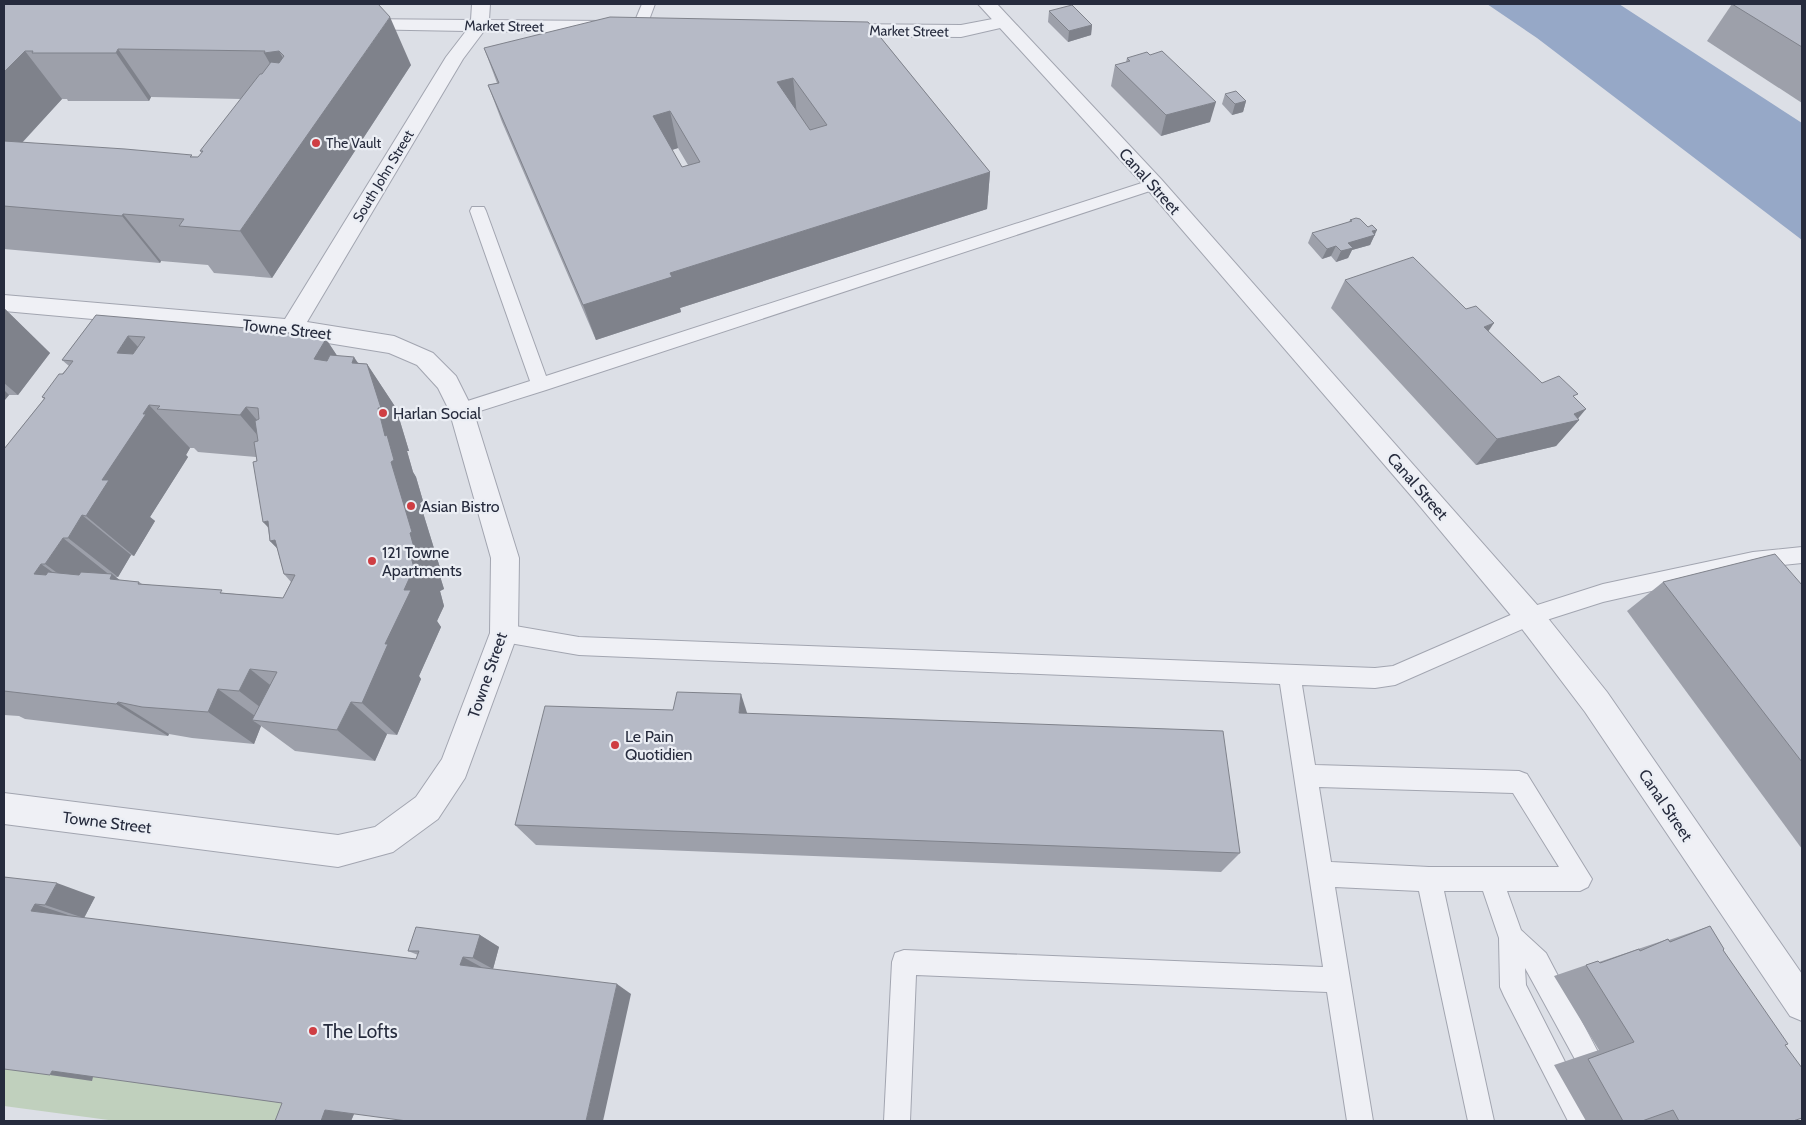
<svg xmlns="http://www.w3.org/2000/svg" width="1806" height="1125" font-family="Cabin,sans-serif">
<style>
.green{fill:#c0d0bd}
.water{fill:#96a8c7}
.lines{fill:none;stroke-linecap:round;stroke-linejoin:round}
.service-casing{stroke:#a2a5b0;stroke-width:2}
.minor-casing{stroke:#a2a5b0;stroke-width:2}
.tertiary-casing{stroke:#a2a5b0;stroke-width:2}
.service{fill:#eff0f5;fill-rule:evenodd}
.minor{fill:#eff0f5;fill-rule:evenodd}
.tertiary{fill:#eff0f5;fill-rule:evenodd}
.wall{fill:#9da0aa;fill-rule:evenodd}
.shaded-wall{fill:#7f828b}
.building{fill:#b6bac6;stroke:#7f828b;fill-rule:evenodd}
.poi-dot{fill:#cf3e43;stroke:#ebeef4;stroke-width:2}
.labels{text-anchor:middle;stroke-width:4.5;stroke-linejoin:round;paint-order:stroke}
.far-street-label{font-size:14px;fill:#262b3d;stroke:#ebeef4}
.far-poi-label{font-size:14px;fill:#262b3d;stroke:#ebeef4;text-anchor:start}
.street-label{font-size:16px;fill:#262b3d;stroke:#ebeef4}
.poi-label{font-size:16px;fill:#262b3d;stroke:#ebeef4;text-anchor:start}
.near-poi-label{font-size:19px;fill:#262b3d;stroke:#ebeef4;text-anchor:start}
</style>
<rect width="100%" height="100%" fill="#dcdfe6"/>
<polygon class="green" points="4,1060 314,1102 308,1121 116,1121 4,1106"/>
<polygon class="water" points="1487,4 1619,4 1802,123 1802,240 1537,38"/>
<g class="lines">
<defs>
<g id="service">
<polygon points="642,4 655,4 646,28 639,32 632,28"/>
<polygon points="1154,179 1162,184 1159,188 546,390 461,417 455,415 452,410 455,405 530,381 470,211 472,207 484,207 486,211 546,376"/>
<path d="M1802 547V563L1753 568 1603 602 1534 624 1395 685 1375 688 1302 685 1315 765 1519 771 1527 774 1592 879 1588 887 1580 891H1507L1521 930 1546 953 1599 1054 1595 1063 1586 1067 1577 1063 1525 968 1526 985 1595 1121H1568L1504 996 1500 987 1499 938 1483 891H1444L1494 1121H1468L1419 891 1335 887 1373 1121H1347L1327 992 916 975 910 1121H884L892 962 895 953 904 950 1323 967 1280 684 579 655 504 642 497 640 494 633 497 626 504 624 579 637 1375 668 1393 666 1522 610 1603 584 1753 552ZM1319 787 1513 793 1559 867H1429L1331 862Z"/>
</g>
<g id="minor">
<polygon points="472,4 490,4 489,20 607,21 613,23 616,27 613,31 607,33 484,31 463,59 307,322 394,336 433,353 456,376 473,410 519,558 518,633 465,778 438,819 393,852 338,867 4,824 4,793 338,835 375,827 416,797 442,759 490,633 491,558 449,410 438,388 417,365 389,353 291,337 4,311 4,295 285,319 446,57 466,31 355,29 349,28 346,24 349,20 355,19 471,20"/>
<polygon points="1003,17 1009,18 1012,22 1009,26 961,37 838,36 831,34 829,30 831,26 838,24 961,25"/>
</g>
<polygon id="tertiary" points="978,4 997,4 1161,179 1539,607 1607,692 1802,974 1802,1021 1790,1016 1585,712 1519,625 1413,498 1147,189"/>
</defs>
<use href="#service" class="service-casing"/>
<use href="#minor" class="minor-casing"/>
<use href="#tertiary" class="tertiary-casing"/>
<use href="#service" class="service"/>
<use href="#minor" class="minor"/>
<use href="#tertiary" class="tertiary"/>
</g>
<g class="wall">
<path d="M4 4 411 65 272 278 214 273 208 265 161 261 160 263 4 249ZM151 97 241 99 200 151 202 153 198 157 22 143 62 99H67L68 101H149Z"/>
<polygon points="1732,4 1802,4 1802,103 1707,41"/>
<polygon points="1049,11 1092,25 1091,35 1068,42 1048,22"/>
<path d="M868 22 990 172 987 209 680 308 681 312 596 340 502 122 488 85 497 83 484 48ZM678 148 688 165 682 167 672 150Z"/>
<polygon points="1127,58 1210,122 1161,136 1111,86 1115,65 1126,62"/>
<polygon points="1225,94 1246,101 1243,112 1232,115 1222,104"/>
<polygon points="1350,220 1375,234 1370,245 1352,250 1348,258 1336,262 1331,256 1322,259 1308,243 1312,233 1349,222"/>
<polygon points="1345,280 1488,331 1542,383 1575,399 1578,418 1579,420 1556,446 1476,465 1331,308"/>
<polygon points="4,308 50,353 18,395 9,395 4,401"/>
<path d="M96 315 326 339 337 356 359 363 367 364 396 408 409 451H407L413 472 416 477 423 501 420 503 441 571 439 573 444 589 440 591 444 606 437 621 441 627 419 676 421 679 397 735 387 734 375 761 295 751 261 726 254 744 192 738 169 734 168 736 25 719 19 716 4 715V449L44 399 42 397 69 366 62 360ZM190 448H194L198 452 256 457 270 541 277 548 284 574 291 582 283 598 225 593 142 584 139 582 119 580 116 577H118L131 555 134 556 155 521 150 517 188 457 186 455Z"/>
<polygon points="1663,582 1802,585 1802,849 1627,611"/>
<polygon points="747,714 1240,853 1221,872 536,845 515,825"/>
<polygon points="4,877 95,897 84,918 416,959 418,955 408,951 480,935 499,947 493,969 631,994 354,1114 351,1121 275,1121 282,1103 93,1076 92,1081"/>
<polygon points="1710,926 1723,950 1785,1045 1793,1121 1586,1121 1554,1065 1599,1050 1554,976 1598,961 1599,962 1668,939 1669,940"/>
</g>
<g class="shaded-wall">
<polygon points="390,17 411,65 272,278 240,231"/>
<polygon points="1092,25 1091,35 1068,42 1069,31"/>
<polygon points="118,49 151,97 149,101 116,53"/>
<polygon points="25,51 62,99 4,162 4,72"/>
<polygon points="279,51 306,99 291,101 264,53"/>
<polygon points="793,78 797,115 777,82"/>
<polygon points="1246,101 1243,112 1232,115 1235,104"/>
<polygon points="1216,102 1210,122 1161,136 1166,115"/>
<polygon points="670,111 678,148 662,153 653,116"/>
<polygon points="990,172 987,209 680,308 681,312 596,340 583,305 670,273"/>
<polygon points="123,214 161,261 160,263 122,216"/>
<polygon points="1377,230 1370,245 1352,250 1348,258 1336,262 1341,251 1348,243 1372,231"/>
<polygon points="1336,246 1331,256 1322,259 1327,249"/>
<polygon points="4,308 50,353 18,395 4,383"/>
<polygon points="1494,323 1475,351 1484,327"/>
<polygon points="128,336 169,381 117,353"/>
<polygon points="326,339 356,384 314,359"/>
<polygon points="354,357 374,387 367,364 396,408 409,451 407,451 413,472 416,477 423,501 420,503 441,571 439,573 444,589 440,591 444,606 437,621 441,627 419,676 421,679 397,735 362,703 385,644 404,590 410,553 410,533 391,462 378,408 352,363"/>
<polygon points="4,390 9,395 4,401"/>
<polygon points="149,405 190,448 186,455 188,457 150,517 155,521 134,556 86,516 102,480"/>
<polygon points="246,407 282,450 277,458 240,415"/>
<polygon points="1586,409 1576,421 1579,420 1556,446 1476,465 1497,439"/>
<polygon points="82,515 131,555 118,577 68,538"/>
<polygon points="268,521 301,562 263,522"/>
<polygon points="63,538 111,576 112,574 160,612 97,602 45,564"/>
<polygon points="275,540 308,580 270,541"/>
<polygon points="41,564 94,602 34,574"/>
<polygon points="250,669 293,703 282,724 239,691"/>
<polygon points="218,689 262,721 252,720 261,726 254,744 208,712"/>
<polygon points="741,694 749,719 739,713"/>
<polygon points="118,702 169,734 168,736 116,704"/>
<polygon points="351,702 387,734 375,761 337,730"/>
<polygon points="57,883 95,897 84,918 45,905"/>
<polygon points="35,904 74,917 31,911"/>
<polygon points="480,935 499,947 493,969 473,958"/>
<polygon points="463,957 483,968 460,965"/>
<polygon points="617,984 631,994 603,1121 586,1121"/>
<polygon points="52,1071 93,1076 92,1081 50,1075"/>
<polygon points="325,1110 354,1114 351,1121 321,1121"/>
</g>
<g class="building">
<polygon points="4,4 378,4 390,17 240,231 179,226 184,219 123,214 122,216 4,206 4,141 125,149 192,155 190,157 198,157 203,151 200,151 260,74 262,74 271,62 279,63 284,56 279,51 264,53 265,51 118,49 116,53 32,53 33,51 25,51 4,72"/>
<polygon points="1732,4 1802,4 1802,47"/>
<polygon points="1072,5 1092,25 1069,31 1049,11"/>
<path d="M610 17 868 22 990 172 670 273 672 277 583 305 488 85 499 83 484 48ZM793 78 827 125 810 130 777 82ZM670 111 700 162 682 167 653 116Z"/>
<polygon points="1162,51 1216,102 1166,115 1115,65 1130,61 1127,58 1147,52 1150,55"/>
<polygon points="1236,91 1246,101 1235,104 1225,94"/>
<polygon points="1356,218 1360,219 1368,227 1372,225 1377,230 1372,231 1375,235 1348,243 1353,248 1341,251 1336,246 1327,249 1312,233 1352,221 1350,220"/>
<polygon points="1413,257 1466,309 1476,306 1494,323 1484,327 1542,383 1559,376 1578,394 1573,396 1586,409 1574,414 1579,420 1497,439 1345,280"/>
<path d="M96 315 270 330 326 339 314 359 327 361 330 355 354 357 352 363 367 364 381 408H378L385 436 387 435 394 460 391 462 412 532 410 533 415 551 410 553 414 568 404 590H411L385 644H388L362 703 351 702 337 730 252 720 277 672 250 669 239 691 218 689 208 712 142 707 118 702 116 704 4 691V449L45 398 42 397 59 374H63L73 361 62 360ZM128 336 145 337 133 354 117 353ZM149 405 160 406 157 409 240 415 246 407 258 408 259 419 255 421 258 441 254 442 257 461 253 462 263 522 268 521 270 541 275 540 284 574 295 575 283 598 220 593 222 590 138 584 139 582 110 579 112 574 81 572 79 575 48 572 46 575 34 574 41 564H45L63 538H68L82 515 86 516 109 480H102L146 414H143Z"/>
<polygon points="1775,554 1802,585 1802,762 1663,582"/>
<polygon points="677,692 741,694 739,713 1223,731 1240,853 515,825 545,706 673,710"/>
<polygon points="4,877 57,883 45,905 35,904 31,911 416,959 419,951 408,951 416,927 480,935 473,958 463,957 460,965 617,984 586,1121 407,1121 325,1110 321,1121 275,1121 282,1103 52,1071 50,1075 4,1069"/>
<polygon points="1710,926 1724,949 1723,950 1788,1044 1785,1045 1802,1068 1802,1118 1793,1121 1679,1121 1673,1110 1642,1121 1623,1121 1588,1059 1634,1042 1586,965 1598,961 1600,963 1639,949 1640,951 1668,939 1670,942"/>
</g>
<g class="poi-dot">
<circle cx="316" cy="143" r="5"/>
<circle cx="383" cy="413" r="5"/>
<circle cx="411" cy="506" r="5"/>
<circle cx="372" cy="561" r="5"/>
<circle cx="615" cy="745" r="5"/>
<circle cx="313" cy="1031" r="5"/>
</g>
<g class="labels">
<g class="far-street-label">
<text transform="translate(504 26) rotate(1)" y="5">Market Street</text>
<text transform="translate(909 31) rotate(1)" y="5">Market Street</text>
<text transform="translate(383 176) rotate(-59)" y="5">South John Street</text>
</g>
<g class="far-poi-label">
<text x="326" y="148">The Vault</text>
</g>
<g class="street-label">
<text transform="translate(1150 181) rotate(48)" y="6">Canal Street</text>
<text transform="translate(287 329) rotate(6)" y="6">Towne Street</text>
<text transform="translate(1418 486) rotate(49)" y="6">Canal Street</text>
<text transform="translate(487 675) rotate(-71)" y="6">Towne Street</text>
<text transform="translate(1666 805) rotate(56)" y="6">Canal Street</text>
<text transform="translate(107 822) rotate(7)" y="6">Towne Street</text>
</g>
<g class="poi-label">
<text x="393" y="419">Harlan Social</text>
<text x="421" y="512">Asian Bistro</text>
<text x="382" y="558">121 Towne<tspan x="382" dy="18">Apartments</tspan></text>
<text x="625" y="742">Le Pain<tspan x="625" dy="18">Quotidien</tspan></text>
</g>
<g class="near-poi-label">
<text x="323" y="1038">The Lofts</text>
</g>
</g>
<rect width="1806" height="1125" fill="none" stroke="#262b3d" stroke-width="10"/>
</svg>
